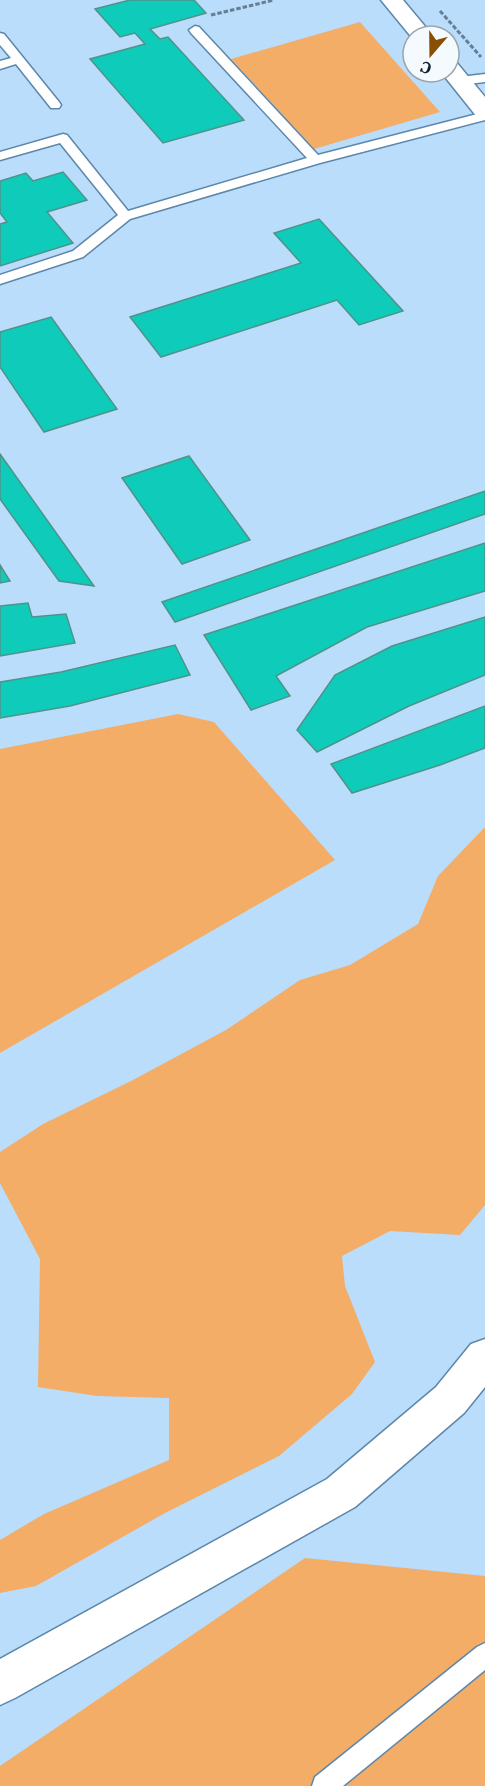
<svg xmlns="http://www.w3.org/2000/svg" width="485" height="1786" font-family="'IBM Plex Serif',serif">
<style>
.green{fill:#f3ad67}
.building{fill:#0fcbba;stroke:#4f938a;stroke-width:1.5}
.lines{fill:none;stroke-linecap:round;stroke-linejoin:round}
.service-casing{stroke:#5d87aa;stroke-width:3}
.minor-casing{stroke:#5d87aa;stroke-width:3}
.path{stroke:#657f95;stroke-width:3;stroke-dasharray:4.5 2;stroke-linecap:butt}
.service{fill:#fff;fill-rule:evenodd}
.minor{fill:#fff;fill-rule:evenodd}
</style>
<rect width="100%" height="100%" fill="#baddfc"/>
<g class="green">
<polygon points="360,22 440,112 314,149 231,59"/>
<polygon points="178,714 214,722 335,860 0,1053 0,749"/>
<polygon points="485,827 485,1205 460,1235 390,1231 342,1256 345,1286 375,1362 352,1394 279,1456 165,1513 36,1586 0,1593 0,1540 44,1514 169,1460 169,1398 97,1396 38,1387 40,1259 0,1183 0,1152 43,1124 131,1081 226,1030 300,980 350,965 418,924 438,876"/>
<polygon points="305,1558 485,1576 485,1786 0,1786 0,1766"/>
</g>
<g class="building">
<polygon points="130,0 194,0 206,13 150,29 160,39 168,37 244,120 163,143 90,59 145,44 135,33 120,37 95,9"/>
<polygon points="63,172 87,200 47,212 73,243 0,266 0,224 7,222 0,213 0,181 26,173 33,181"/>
<polygon points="319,219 403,311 359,325 337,300 161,357 130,317 301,263 274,233"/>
<polygon points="51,317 117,409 44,432 0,367 0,332"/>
<polygon points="0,454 94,586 59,581 0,499"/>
<polygon points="189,456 250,540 182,564 122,478"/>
<polygon points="485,491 485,514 175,622 162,602"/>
<polygon points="485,543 485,591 367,627 276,676 290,696 251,710 204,635"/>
<polygon points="0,565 10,581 0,583"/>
<polygon points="28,603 32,617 66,614 75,643 0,656 0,606"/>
<polygon points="485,617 485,675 409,706 317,752 297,730 335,675 392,646"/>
<polygon points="175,645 190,675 70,706 0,718 0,682 61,672"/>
<polygon points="485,706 485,748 440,765 352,793 331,764"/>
</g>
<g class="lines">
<defs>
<g id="service">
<polygon points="195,26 199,27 318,155 485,112 485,120 320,163 130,219 83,257 0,284 0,275 73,251 118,215 60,143 0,160 0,152 63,134 67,135 128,211 307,158 191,33 189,30"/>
<polygon points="0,33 4,34 59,102 61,105 59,108 51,108 16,64 0,69 0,61 11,58 0,45"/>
<polygon points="485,74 485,82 460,85 454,81 460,77"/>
<polygon points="485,1643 485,1670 343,1786 312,1786 315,1777 477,1647"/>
</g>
<g id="minor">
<polygon points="381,0 403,0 433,36 413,36 413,39"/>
<polygon points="449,61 457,63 485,97 485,119 477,117 441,72 449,72"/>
<polygon points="485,1339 485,1387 464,1413 355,1507 15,1698 0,1705 0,1659 327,1479 436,1387 471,1344"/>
</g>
</defs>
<use href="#service" class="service-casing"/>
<use href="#minor" class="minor-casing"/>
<g class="path">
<polyline points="440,11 481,57"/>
<polyline points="211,15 274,0"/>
</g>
<use href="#service" class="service"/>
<use href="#minor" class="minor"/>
</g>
<g transform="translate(431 54) rotate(200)"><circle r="28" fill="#f5fafe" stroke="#9aa4ac" stroke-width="1.5"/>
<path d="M0-4.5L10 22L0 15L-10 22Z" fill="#895004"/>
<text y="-9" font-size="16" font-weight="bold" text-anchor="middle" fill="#112230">С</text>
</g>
</svg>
